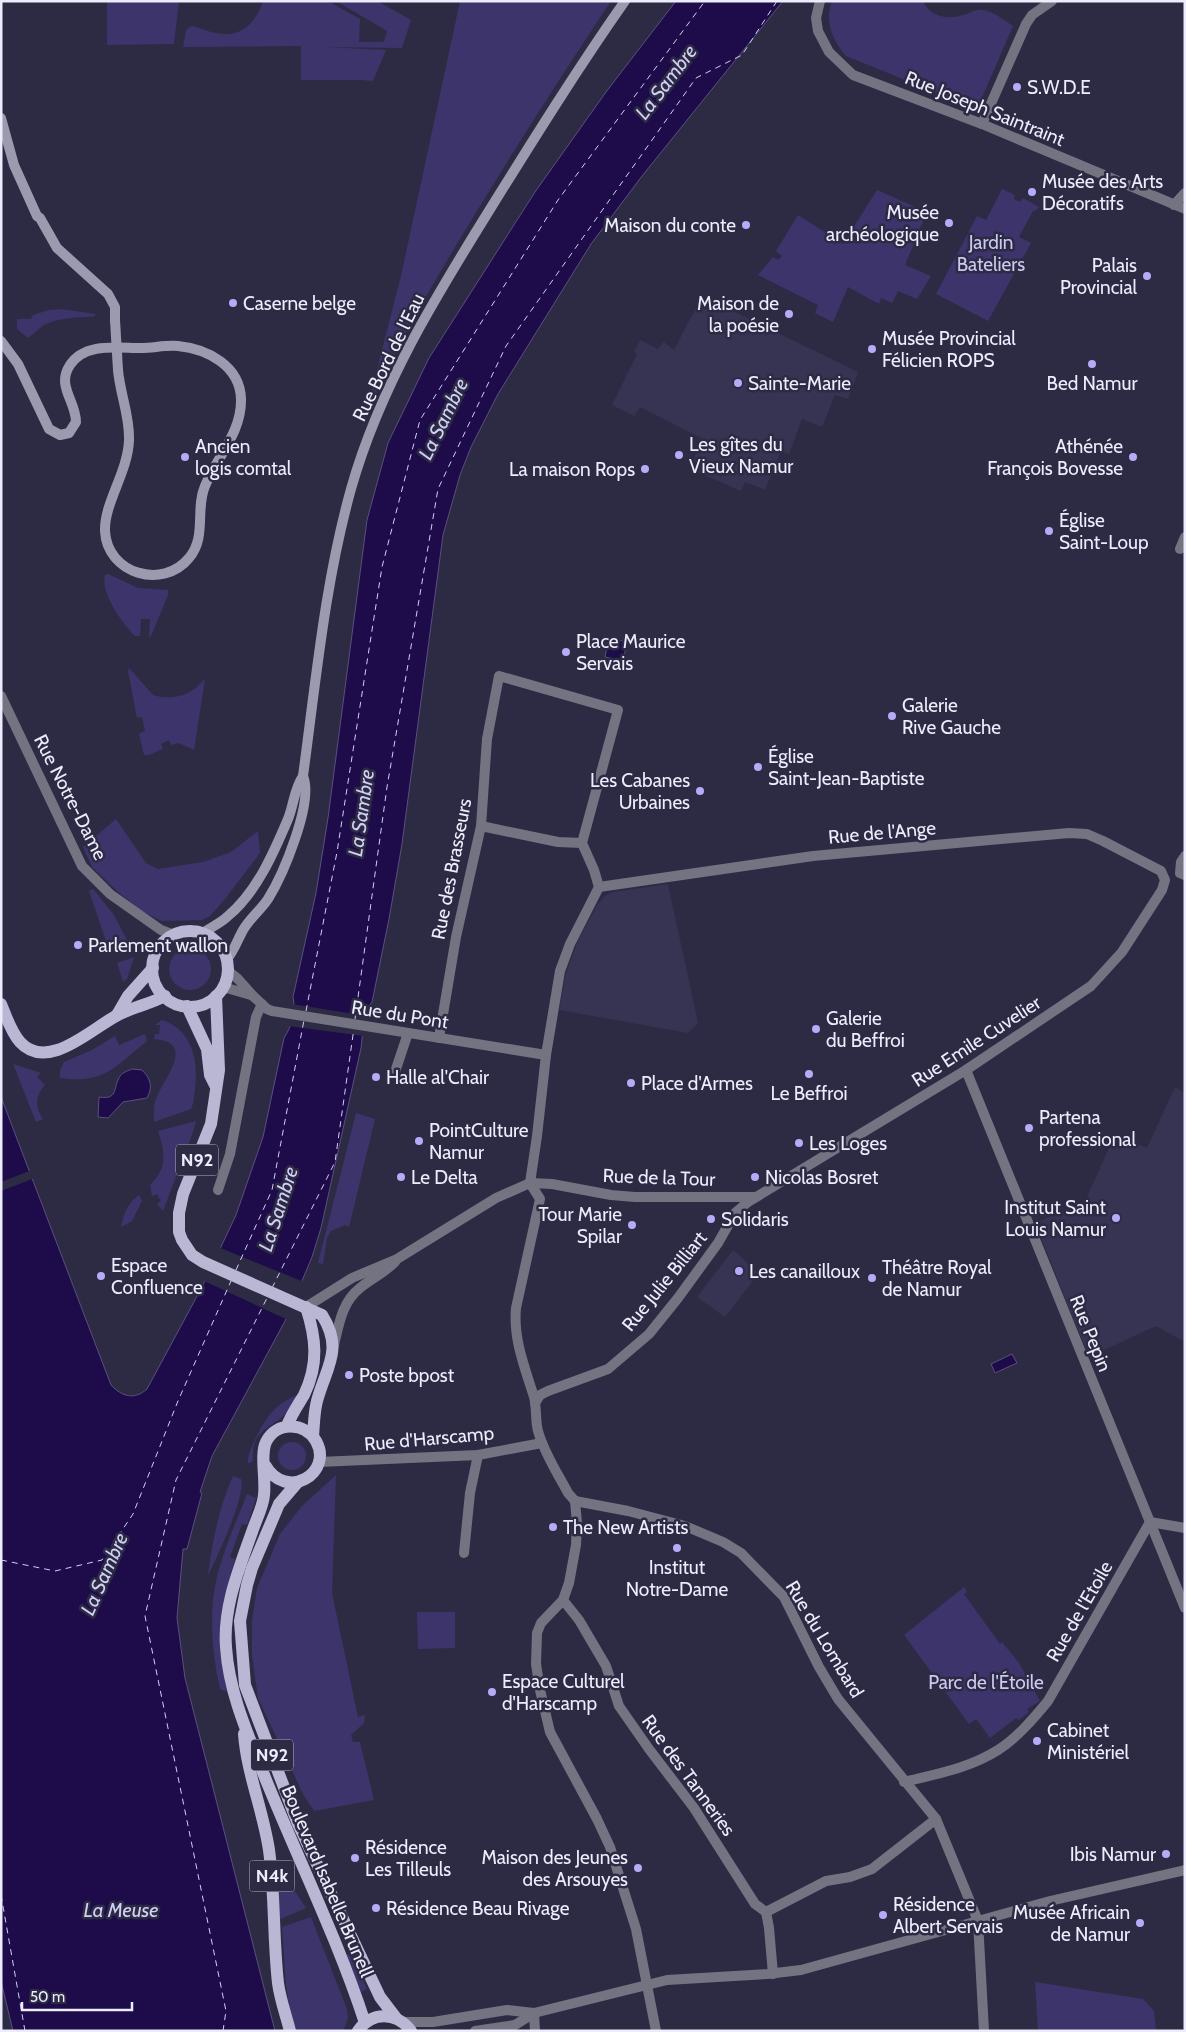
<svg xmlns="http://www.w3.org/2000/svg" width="1186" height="2032" font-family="Cabin,sans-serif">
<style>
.built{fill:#363353}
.green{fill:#3c346b}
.water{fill:#1d0c49;stroke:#5b4f7f}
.pier{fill:#2d2b44}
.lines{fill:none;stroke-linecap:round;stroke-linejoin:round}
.ferry{stroke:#d1cff5;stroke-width:1;stroke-dasharray:6 5;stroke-linecap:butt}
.minor{stroke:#747381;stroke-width:10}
.tertiary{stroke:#747381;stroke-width:10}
.secondary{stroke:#9b9aaf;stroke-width:10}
.primary{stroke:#b9b7d3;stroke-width:12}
.secondary-bridge{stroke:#9b9aaf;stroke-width:10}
.poi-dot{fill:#b3adf9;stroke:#2d2b44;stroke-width:2}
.labels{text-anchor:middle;stroke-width:5;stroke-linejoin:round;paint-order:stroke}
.shield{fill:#2d2b44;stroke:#b3b2c6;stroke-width:1}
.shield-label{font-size:18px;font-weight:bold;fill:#ececfd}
.poi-label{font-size:19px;fill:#ececfd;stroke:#2d2b44;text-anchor:start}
.street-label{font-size:19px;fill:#ececfd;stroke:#2d2b44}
.park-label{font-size:19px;fill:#cbc9ef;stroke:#2d2b44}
.water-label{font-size:20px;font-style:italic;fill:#d1cff5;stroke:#2d2b44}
</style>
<rect width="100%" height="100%" fill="#2d2b44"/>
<g class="built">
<polygon points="702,296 858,372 848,399 835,395 822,427 802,419 789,454 781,451 765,490 745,482 741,491 691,469 701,438 640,407 634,416 612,405 637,354 634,352 640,340 658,349 663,342 664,342 674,350"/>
<polygon points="668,884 698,1023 688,1033 559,1010 566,973 578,941 597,905 605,896 613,892"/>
<polygon points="1175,1087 1185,1093 1185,1342 1156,1326 1089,1357 1035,1223 1068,1209 1073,1212 1082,1208 1115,1135 1147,1148"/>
<polygon points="733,1250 759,1273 725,1317 697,1297"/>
</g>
<g class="green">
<polygon points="107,1 179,1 174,44 107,45"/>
<path d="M263 1H328L360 19 359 42H384L387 31 336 1H377L411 20 402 48 326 47 386 50 373 81 361 80H301V46L183 47 186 30 192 26C198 27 204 30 211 32 239 39 254 27 263 1Z"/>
<path d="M460 1H611C566 69 522 137 480 206 436 278 393 349 362 427L401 276Z"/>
<path d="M832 1H923C930 17 948 20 963 15 968 14 973 10 978 10 989 8 1004 20 1013 26L977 109 846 56C833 41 824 21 832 1Z"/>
<polygon points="1002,189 1015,195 1014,199 1020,202 1023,198 1039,207 1037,210 1033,211 1019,237 1031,243 988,321 936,294 977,216 986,220"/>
<polygon points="877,190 927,212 905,265 931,276 917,299 898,291 892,303 881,298 879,304 848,287 833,322 815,313 818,305 758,275 773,257 778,260 782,256 776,251 798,215 843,244"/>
<path d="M61 309 95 314V316C79 318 59 317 44 325 38 329 34 334 28 338L17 329V319H31L33 315 49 310Z"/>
<path d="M108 574 138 588 168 590V595L151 636 149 637 150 619H141L140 636H135C123 624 100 593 105 575Z"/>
<path d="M129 668 153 695C166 699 181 698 193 690 198 687 201 682 205 679L194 750 179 743 171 745 169 740 161 744 163 749 149 755H144L139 734 145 731 142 717 137 718 128 671Z"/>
<polygon points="116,819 146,863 158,869 203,862 231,852 258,831 260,853 225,899 210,916 202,920 162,921 140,910 116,890 92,867 83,847"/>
<polygon points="93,889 114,915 128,942 109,950 89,891"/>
<circle cx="190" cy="969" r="21"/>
<polygon points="134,957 127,979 123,982 117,963"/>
<path d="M162 1020C192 1029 199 1062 195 1089 194 1096 194 1103 191 1109L154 1122C154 1115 153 1106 156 1099 162 1081 198 1042 154 1039L155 1034H159L160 1025H155Z"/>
<path d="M145 1034 147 1041C114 1067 106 1084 60 1078V1070L64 1062 92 1050 115 1036 119 1045Z"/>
<path d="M13 1064 41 1073 37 1077 45 1085C35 1095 35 1108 43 1119L36 1122Z"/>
<polygon points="356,1113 375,1119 349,1227 345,1225 331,1231 327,1238 323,1264 318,1263"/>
<path d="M196 1121 193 1132 163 1211 157 1204 161 1201 157 1194 152 1196 150 1185C168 1168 165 1152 158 1131Z"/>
<path d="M139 1195 142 1201 132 1221 121 1227C124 1213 127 1204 139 1195Z"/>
<path d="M297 1395C295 1399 293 1405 290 1409 275 1429 250 1427 253 1461L250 1463H248C247 1456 251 1450 253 1444 263 1422 274 1404 297 1395Z"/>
<circle cx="292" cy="1456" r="14"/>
<polygon points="336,1475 332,1593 358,1717 365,1715 364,1723 351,1735 353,1742 360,1742 374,1800 314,1811 304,1796 258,1698 252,1655 252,1621 257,1588 280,1534 302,1506"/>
<path d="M233 1476 241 1479C246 1497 217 1556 208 1576 212 1542 219 1507 233 1476Z"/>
<path d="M247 1494 256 1498 247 1525 242 1524 230 1557 235 1559C221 1601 221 1649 227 1692L220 1689C212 1653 208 1609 218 1573 225 1546 237 1520 247 1494Z"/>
<polygon points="964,1587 967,1592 964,1594 1000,1644 1002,1642 1019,1663 1040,1701 1027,1709 1029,1712 1019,1720 1016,1718 990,1738 976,1719 969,1724 904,1635"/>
<polygon points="417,1612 455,1612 455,1648 418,1649"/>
<polygon points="274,1860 306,1908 278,1920"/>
<polygon points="311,1917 347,2009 348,2018 343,2031 293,2031 286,1985 282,1927"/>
<polygon points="351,1953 367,1989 361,1992 346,1955"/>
<polygon points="1035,1982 1143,1999 1154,2011 1156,2031 1038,2031"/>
</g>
<g class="water">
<path d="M676 1H783L642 176 591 244 498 394 471 447 460 475 443 535 402 844 389 919 372 1002 365 1011 361 1048 321 1228 312 1257 285 1321 212 1456 200 1492 202 1493 187 1549H183L177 1618 185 1678 275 2031H13L1 1981V1097L111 1385C122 1397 135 1400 147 1389L203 1285 236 1215 263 1137 284 1038C292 1026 296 1010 293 997L316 893 328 818 367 520 388 443 429 358 535 192 606 92Z"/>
<polygon points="609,638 627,642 623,661 605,657"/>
<path d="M132 1069 142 1070C151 1079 153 1087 147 1098L123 1102 108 1118 98 1117 99 1097C118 1100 113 1089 119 1078 121 1073 127 1071 132 1069Z"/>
<polygon points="1012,1354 1017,1363 995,1373 991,1364"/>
</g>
<g class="pier">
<polygon points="292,1004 367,1016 364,1036 288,1026"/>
<polygon points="32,1170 35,1178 1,1191 1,1182"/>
<polygon points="218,1247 304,1282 288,1320 202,1280"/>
</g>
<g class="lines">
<g class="ferry">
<polyline points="306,1011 337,852 382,567 420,420 558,200 705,1"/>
<polyline points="355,1019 387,787 438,489 506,346 696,78 742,55 777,1"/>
<polyline points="236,1270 272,1190 304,1020"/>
<polyline points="272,1288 335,1162 354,1028"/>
<polyline points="1,1560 55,1571 102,1560 133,1514 178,1401 231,1281"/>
<polyline points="1,1895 25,2031"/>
<polyline points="223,2031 226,2011 145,1616 176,1480 267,1298"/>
</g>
<g class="minor">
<polyline points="820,1 816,18 818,31 829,52 853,75 982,124 1185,209"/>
<polyline points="982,124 1026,24 1032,15 1052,1"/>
<polyline points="1174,205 1185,193"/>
<polyline points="1180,549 1185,537"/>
<polyline points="1,696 82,866 110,894 161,930 174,935"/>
<polyline points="481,826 558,842 582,843"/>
<polyline points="1185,856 1181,862 1180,873 1185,875"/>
<polyline points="253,996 267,1009 272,1011 546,1055"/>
<polyline points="439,1038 456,937 481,826 487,739 499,676 618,710 582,843 594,870 599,887"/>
<polyline points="966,1070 1185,1608"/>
<polyline points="395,1072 408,1033"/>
<path d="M530 1183 540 1199 516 1308C513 1339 525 1368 534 1397 537 1408 535 1420 538 1431 544 1453 558 1474 568 1493L575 1501"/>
<polyline points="530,1183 537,1136 546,1055 560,971 570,944 599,887"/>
<polyline points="218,1190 230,1154 256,1017 262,1004"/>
<polyline points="306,1307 352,1278 397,1259 496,1198 530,1183 552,1184 611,1195 635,1197 756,1197"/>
<path d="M334 1345C339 1324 342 1302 360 1288 372 1278 383 1274 395 1262"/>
<polyline points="535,1403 540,1395 548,1391 608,1369 649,1334 678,1298 718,1243 735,1213 748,1202 966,1070 1091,986 1122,952 1162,890 1165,880 1161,871 1103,841 1087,834 1069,833 813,856 599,887"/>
<polyline points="319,1462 478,1455 542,1443"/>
<polyline points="575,1501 628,1511 685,1526 723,1542 741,1553 784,1597 819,1667 838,1699 936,1819 978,1921 984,2031"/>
<polyline points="575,1501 577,1523 576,1545 569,1583 563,1600 541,1623 537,1633 536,1664 540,1690 550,1732 597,1819 610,1847 636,1929 656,2031"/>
<polyline points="1150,1522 1185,1528"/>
<polyline points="464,1553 470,1493 478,1455"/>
<polyline points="563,1600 579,1620 606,1666 619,1706 649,1749 694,1808 755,1904 766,1912 769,1928 773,1974"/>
<path d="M904 1782C936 1774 970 1768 998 1750 1017 1738 1034 1718 1048 1701L1150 1522"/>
<polyline points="766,1912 826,1881 850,1877 872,1869 936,1819"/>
<polyline points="534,2013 535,2031"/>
</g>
<g class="tertiary">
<polyline points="228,971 238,979 253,996"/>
<polyline points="223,987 251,995"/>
<polyline points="404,2022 433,2022 507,2010 534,2013 667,1980 767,1974 801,1970 1050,1901 1185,1870"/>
<polyline points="475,2031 515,2025 534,2013"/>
</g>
<g class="secondary">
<polyline points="1,118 14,165 37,216 40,218 57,248 108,294 115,307 115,320"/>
<path d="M1 341 18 364 49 429 60 435 69 433 76 422C76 401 56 386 70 365 85 342 118 348 141 348 153 348 165 345 178 346 208 349 240 366 241 399 242 432 217 457 205 486 195 509 207 537 189 558 163 590 107 574 105 531 104 503 128 472 129 440 130 416 120 394 118 370"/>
<path d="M203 933C211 927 221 923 228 916 257 892 274 852 288 819 294 804 294 789 303 776 316 680 325 582 351 489 380 386 436 296 492 206 535 137 578 68 625 1"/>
<path d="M227 959C235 949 236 943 242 932 248 920 260 911 268 899 283 875 314 802 303 776"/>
</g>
<g class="primary">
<circle cx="190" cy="969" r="38"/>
<path d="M216 996 219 1070 211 1124 183 1194 179 1213V1232L182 1240 192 1255 203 1262 322 1315C344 1350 326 1367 317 1401 314 1412 314 1425 313 1436"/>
<path d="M1 1004C6 1016 11 1032 20 1042 48 1073 93 1027 118 1015 133 1007 150 1004 165 996"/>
<polyline points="187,1006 207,1049 210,1075 215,1085"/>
<polyline points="117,1015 128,996 153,968"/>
<path d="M287 1426C291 1415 298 1405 304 1395 319 1364 316 1338 306 1307"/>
<path d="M265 1465C286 1502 334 1473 316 1441 305 1422 276 1421 266 1442 260 1454 266 1480 264 1495 263 1507 256 1520 252 1532 239 1569 223 1607 226 1647 229 1694 249 1737 266 1780 299 1861 338 1940 365 2023"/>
<polyline points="297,1483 279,1504 252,1568 247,1585 240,1621 245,1685 298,1824 380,1997 396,2018"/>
<path d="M244 1734C247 1774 263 1810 269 1850 275 1894 273 1938 278 1983 280 1999 286 2015 290 2031"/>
<path d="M358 2031C372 2011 397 2012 411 2031"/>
</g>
<polyline class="secondary-bridge" points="115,320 118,370"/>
</g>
<g class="poi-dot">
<circle cx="1017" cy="87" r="5"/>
<circle cx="1032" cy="192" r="5"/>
<circle cx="949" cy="223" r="5"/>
<circle cx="746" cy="225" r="5"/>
<circle cx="1147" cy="276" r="5"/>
<circle cx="233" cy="303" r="5"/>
<circle cx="789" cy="314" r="5"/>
<circle cx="872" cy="349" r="5"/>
<circle cx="1092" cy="364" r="5"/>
<circle cx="738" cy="383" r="5"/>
<circle cx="679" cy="455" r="5"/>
<circle cx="185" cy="457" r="5"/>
<circle cx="1133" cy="457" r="5"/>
<circle cx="645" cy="469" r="5"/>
<circle cx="1049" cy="531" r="5"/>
<circle cx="566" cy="652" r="5"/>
<circle cx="892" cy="716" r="5"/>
<circle cx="758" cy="767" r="5"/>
<circle cx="700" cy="791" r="5"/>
<circle cx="78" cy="945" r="5"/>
<circle cx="816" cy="1029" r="5"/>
<circle cx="809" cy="1074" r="5"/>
<circle cx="376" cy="1077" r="5"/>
<circle cx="631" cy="1083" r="5"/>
<circle cx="1029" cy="1128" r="5"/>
<circle cx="419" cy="1141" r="5"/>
<circle cx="799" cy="1143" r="5"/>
<circle cx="401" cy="1177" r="5"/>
<circle cx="755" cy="1177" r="5"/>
<circle cx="1116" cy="1218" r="5"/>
<circle cx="711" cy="1219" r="5"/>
<circle cx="632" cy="1225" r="5"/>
<circle cx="739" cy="1271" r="5"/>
<circle cx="101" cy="1276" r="5"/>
<circle cx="872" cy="1278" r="5"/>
<circle cx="349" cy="1375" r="5"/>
<circle cx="553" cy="1527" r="5"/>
<circle cx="677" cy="1548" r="5"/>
<circle cx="492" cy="1692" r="5"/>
<circle cx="1037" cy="1741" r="5"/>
<circle cx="1166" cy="1854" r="5"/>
<circle cx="355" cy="1858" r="5"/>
<circle cx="638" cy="1868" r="5"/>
<circle cx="376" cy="1908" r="5"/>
<circle cx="883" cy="1915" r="5"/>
<circle cx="1140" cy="1923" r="5"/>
</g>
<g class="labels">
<g class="shield">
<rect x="176" y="1144.5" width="42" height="31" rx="4"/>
<rect x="251" y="1739.5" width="42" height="31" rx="4"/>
<rect x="249.5" y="1860.5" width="45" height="31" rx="4"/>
</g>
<g class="shield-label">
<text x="197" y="1166">N92</text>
<text x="272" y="1761">N92</text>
<text x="272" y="1882">N4k</text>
</g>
<g class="poi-label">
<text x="1027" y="94">S.W.D.E</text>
<text x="1042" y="188">Musée des Arts<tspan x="1042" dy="22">Décoratifs</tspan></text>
<text x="939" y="219" text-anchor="end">Musée<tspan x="939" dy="22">archéologique</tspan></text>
<text x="736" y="232" text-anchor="end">Maison du conte</text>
<text x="1137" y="272" text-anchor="end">Palais<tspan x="1137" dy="22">Provincial</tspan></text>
<text x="243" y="310">Caserne belge</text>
<text x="779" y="310" text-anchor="end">Maison de<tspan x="779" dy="22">la poésie</tspan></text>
<text x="882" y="345">Musée Provincial<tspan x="882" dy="22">Félicien ROPS</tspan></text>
<text x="748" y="390">Sainte-Marie</text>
<text x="1092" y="390" text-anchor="middle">Bed Namur</text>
<text x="689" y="451">Les gîtes du<tspan x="689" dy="22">Vieux Namur</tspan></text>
<text x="195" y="453">Ancien<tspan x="195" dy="22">logis comtal</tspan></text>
<text x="1123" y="453" text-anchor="end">Athénée<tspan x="1123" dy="22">François Bovesse</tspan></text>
<text x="635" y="476" text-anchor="end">La maison Rops</text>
<text x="1059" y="527">Église<tspan x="1059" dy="22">Saint-Loup</tspan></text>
<text x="576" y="648">Place Maurice<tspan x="576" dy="22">Servais</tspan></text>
<text x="902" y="712">Galerie<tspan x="902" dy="22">Rive Gauche</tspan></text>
<text x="768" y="763">Église<tspan x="768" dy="22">Saint-Jean-Baptiste</tspan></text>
<text x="690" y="787" text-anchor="end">Les Cabanes<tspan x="690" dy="22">Urbaines</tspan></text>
<text x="88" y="952">Parlement wallon</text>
<text x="826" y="1025">Galerie<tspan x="826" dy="22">du Beffroi</tspan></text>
<text x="386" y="1084">Halle al'Chair</text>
<text x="641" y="1090">Place d'Armes</text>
<text x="809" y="1100" text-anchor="middle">Le Beffroi</text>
<text x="1039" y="1124">Partena<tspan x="1039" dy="22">professional</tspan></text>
<text x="429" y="1137">PointCulture<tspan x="429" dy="22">Namur</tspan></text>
<text x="809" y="1150">Les Loges</text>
<text x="411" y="1184">Le Delta</text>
<text x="765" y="1184">Nicolas Bosret</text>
<text x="1106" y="1214" text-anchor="end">Institut Saint<tspan x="1106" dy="22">Louis Namur</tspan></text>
<text x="622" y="1221" text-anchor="end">Tour Marie<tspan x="622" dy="22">Spilar</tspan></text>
<text x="721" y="1226">Solidaris</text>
<text x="111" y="1272">Espace<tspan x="111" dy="22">Confluence</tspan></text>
<text x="882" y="1274">Théâtre Royal<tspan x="882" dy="22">de Namur</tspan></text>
<text x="749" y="1278">Les canailloux</text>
<text x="359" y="1382">Poste bpost</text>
<text x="563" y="1534">The New Artists</text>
<text x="677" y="1574" text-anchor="middle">Institut<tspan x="677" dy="22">Notre-Dame</tspan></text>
<text x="502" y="1688">Espace Culturel<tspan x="502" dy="22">d'Harscamp</tspan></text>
<text x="1047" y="1737">Cabinet<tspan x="1047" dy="22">Ministériel</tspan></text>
<text x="365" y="1854">Résidence<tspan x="365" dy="22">Les Tilleuls</tspan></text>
<text x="1156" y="1861" text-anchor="end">Ibis Namur</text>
<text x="628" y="1864" text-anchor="end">Maison des Jeunes<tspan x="628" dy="22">des Arsouyes</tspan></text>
<text x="893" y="1911">Résidence<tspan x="893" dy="22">Albert Servais</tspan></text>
<text x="386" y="1915">Résidence Beau Rivage</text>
<text x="1130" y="1919" text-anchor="end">Musée Africain<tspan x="1130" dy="22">de Namur</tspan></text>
</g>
<g class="street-label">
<text transform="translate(985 108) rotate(22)" y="7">Rue Joseph Saintraint</text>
<text transform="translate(388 357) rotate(-64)" y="7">Rue Bord de l'Eau</text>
<text transform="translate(71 797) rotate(63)" y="7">Rue Notre-Dame</text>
<text transform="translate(882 832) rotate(-5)" y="7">Rue de l'Ange</text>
<text transform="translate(451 869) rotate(-79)" y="7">Rue des Brasseurs</text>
<text transform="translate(400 1014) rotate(9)" y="7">Rue du Pont</text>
<text transform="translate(976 1041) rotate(-33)" y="7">Rue Emile Cuvelier</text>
<text transform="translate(659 1177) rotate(2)" y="7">Rue de la Tour</text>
<text transform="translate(664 1281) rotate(-51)" y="7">Rue Julie Billiart</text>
<text transform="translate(1091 1333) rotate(68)" y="7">Rue Pepin</text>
<text transform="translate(429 1438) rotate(-5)" y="7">Rue d'Harscamp</text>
<text transform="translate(1079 1611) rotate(-60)" y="7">Rue de l'Etoile</text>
<text transform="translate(825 1639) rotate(59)" y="7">Rue du Lombard</text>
<text transform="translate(689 1775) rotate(54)" y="7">Rue des Tanneries</text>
<text transform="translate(328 1881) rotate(67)" y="7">Boulevard Isabelle Brunell</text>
</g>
<g class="park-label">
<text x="991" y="249">Jardin<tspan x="991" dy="22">Bateliers</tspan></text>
<text x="986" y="1689">Parc de l'Étoile</text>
</g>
<g class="water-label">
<text transform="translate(666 82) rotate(-53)" y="7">La Sambre</text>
<text transform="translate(443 419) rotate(-64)" y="7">La Sambre</text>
<text transform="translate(361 813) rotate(-82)" y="7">La Sambre</text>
<text transform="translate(278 1209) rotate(-72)" y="7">La Sambre</text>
<text transform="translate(104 1574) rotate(-66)" y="7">La Sambre</text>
<text x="121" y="1917">La Meuse</text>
</g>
</g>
<rect width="1186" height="2032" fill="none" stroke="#ececfd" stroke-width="5"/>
<path d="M22 2002v8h110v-8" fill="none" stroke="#ececfd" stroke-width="2.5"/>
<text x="30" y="2002" font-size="15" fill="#ececfd" stroke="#2d2b44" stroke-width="4" paint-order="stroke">50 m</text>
</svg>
